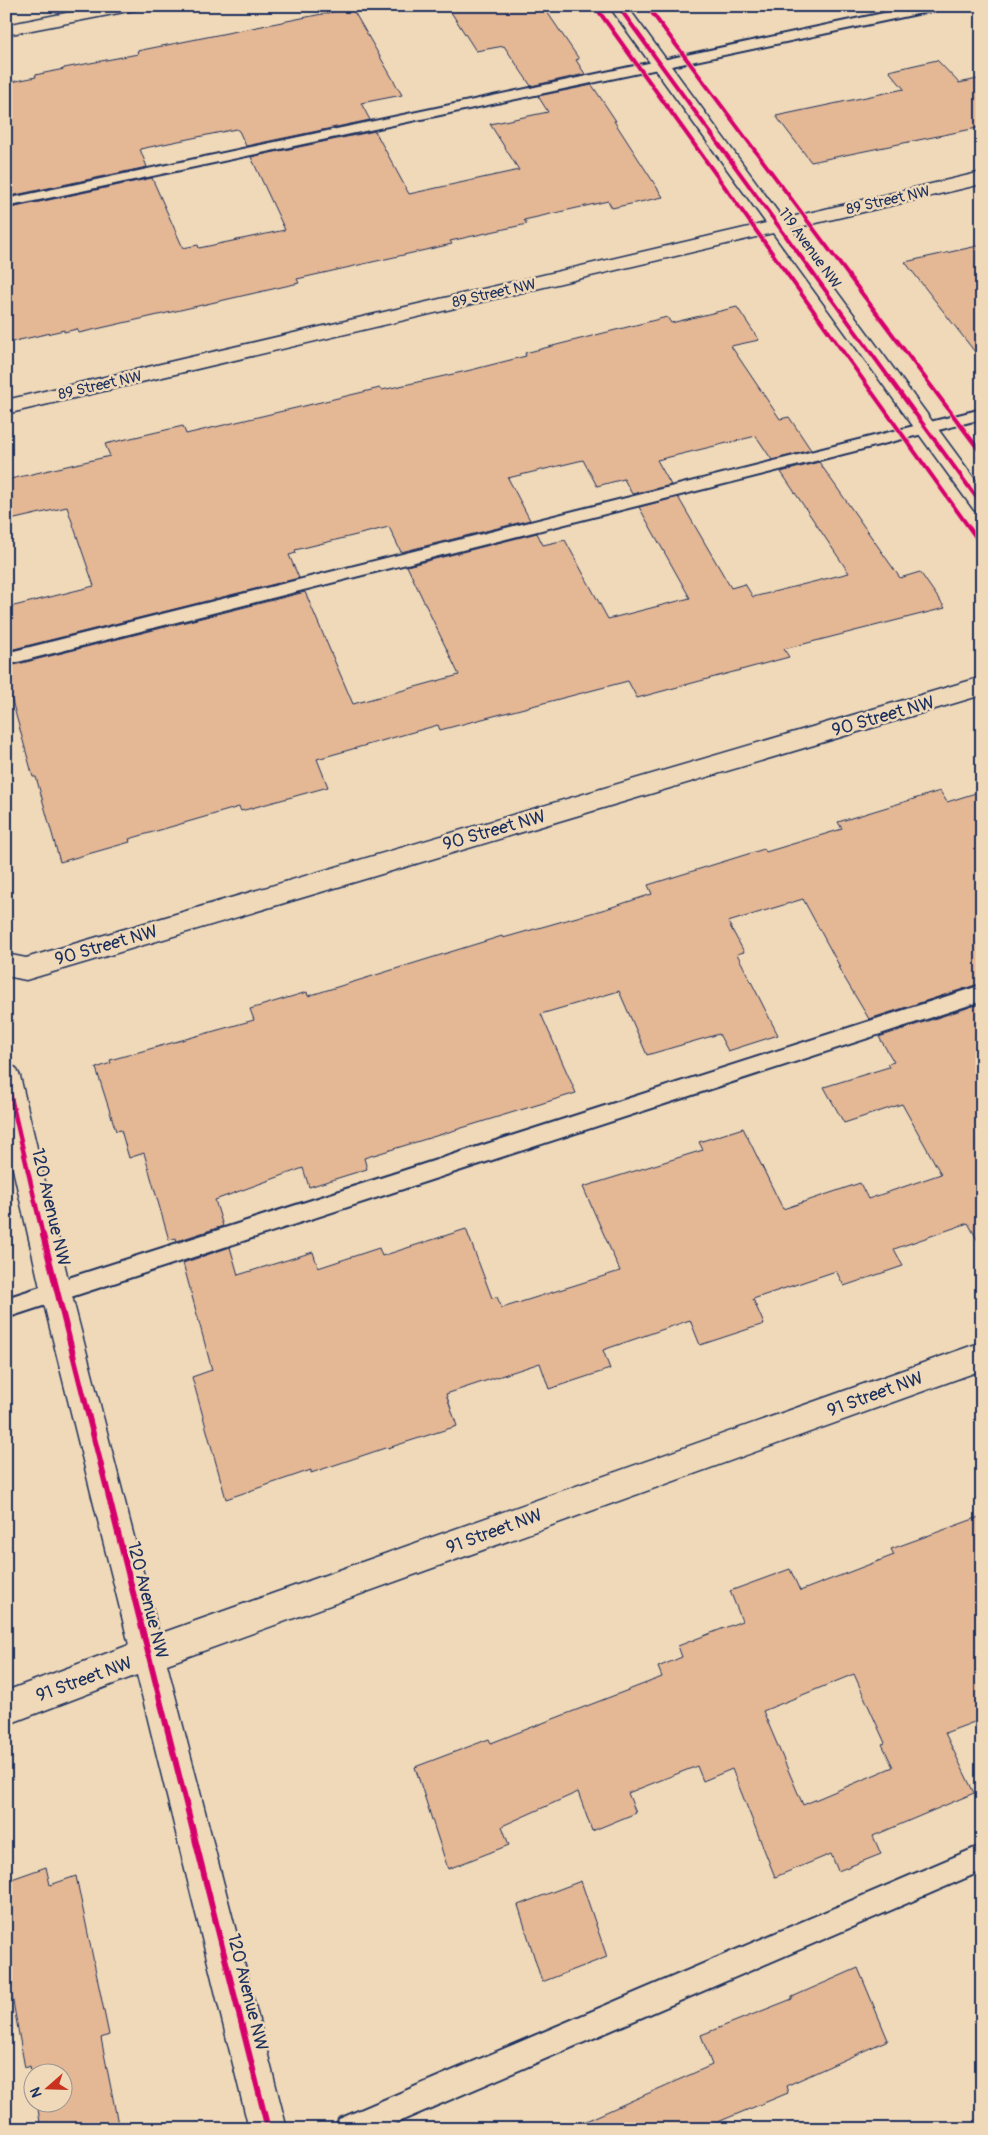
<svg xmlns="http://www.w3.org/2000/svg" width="988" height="2135" font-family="Pangolin,sans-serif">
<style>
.building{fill:#e4b795;stroke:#1b2f5e;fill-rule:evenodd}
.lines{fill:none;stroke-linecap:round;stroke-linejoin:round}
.lane-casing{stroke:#1b2f5e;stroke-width:4}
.street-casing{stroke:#1b2f5e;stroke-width:3}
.lane{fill:#efd9b8;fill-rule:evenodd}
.street{fill:#efd9b8;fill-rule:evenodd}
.cycleway-far2-casing{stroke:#efd9b8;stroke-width:6}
.cycleway-far1-casing{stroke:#efd9b8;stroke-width:8}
.cycleway-casing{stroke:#efd9b8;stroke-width:9}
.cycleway-far2{stroke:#d6006c;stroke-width:4}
.cycleway-far1{stroke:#d6006c;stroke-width:4.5}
.cycleway{stroke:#d6006c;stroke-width:6}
.labels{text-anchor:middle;stroke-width:5;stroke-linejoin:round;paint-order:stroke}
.far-street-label{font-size:15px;fill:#1b2f5e;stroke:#efd9b8}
.street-label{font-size:18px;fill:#1b2f5e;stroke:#efd9b8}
</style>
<rect width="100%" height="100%" fill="#efd9b8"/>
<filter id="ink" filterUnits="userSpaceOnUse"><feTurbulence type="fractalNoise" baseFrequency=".02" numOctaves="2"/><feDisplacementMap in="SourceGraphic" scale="10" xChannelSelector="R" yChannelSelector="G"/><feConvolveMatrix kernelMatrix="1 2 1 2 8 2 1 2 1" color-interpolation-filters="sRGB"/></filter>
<g filter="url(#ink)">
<g class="building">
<polygon points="447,6 543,6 579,59 576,60 585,74 531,86 504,46 476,51"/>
<polygon points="352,8 402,95 361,103 370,120 246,146 239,131 236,129 140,149 147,167 6,197 6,83 36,77 35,75 64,69 64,68 138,54 137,51"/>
<polygon points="937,60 959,83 982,78 982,127 811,162 776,116 904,89 889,71"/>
<polygon points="592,85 616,121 614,121 663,197 612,208 608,201 524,220 527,224 450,241 452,244 297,279 299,283 79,333 77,329 64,332 64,330 6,343 6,209 152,178 183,248 198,245 199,248 285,230 251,157 375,131 409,194 519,170 490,124 548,112 538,96"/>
<polygon points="982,245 982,361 905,262"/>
<polygon points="737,307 759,340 731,346 780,419 789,417 811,450 772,460 756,436 657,460 671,485 632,494 624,479 597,486 583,460 508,478 530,520 401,552 389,527 295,550 296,553 289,555 299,578 6,651 6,608 94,586 67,507 6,521 6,480 110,456 105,444 183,426 186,434 380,388 382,390 471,370 526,356 525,353 667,317 671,323"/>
<polygon points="819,462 900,578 920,572 945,608 784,649 789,657 637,698 628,681 440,730 438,725 317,759 328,787 241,811 239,807 129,839 130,842 60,862 36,777 33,777 6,679 6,667 305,592 353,704 459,675 407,566 537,533 543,545 565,540 608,619 690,598 639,507 678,497 731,588 745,584 753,597 849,573 781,472"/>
<polygon points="940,791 947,802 982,791 982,983 869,1019 838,967 840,967 803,899 728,922 744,952 737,954 778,1035 728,1051 719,1034 647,1055 619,991 541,1014 576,1093 364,1158 367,1169 309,1187 303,1168 215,1200 223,1226 177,1241 176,1238 169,1240 144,1153 129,1158 121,1130 116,1131 96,1068 111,1063 110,1060 254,1020 250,1009 307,992 308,996 502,936 503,938 609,908 652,894 648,885 764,849 766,852 842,829 838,822"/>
<polygon points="982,1003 982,1248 968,1223 894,1249 903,1266 844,1286 836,1271 753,1299 764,1324 700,1345 690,1320 603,1350 610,1369 549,1389 540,1363 446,1394 457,1426 388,1448 388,1447 311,1473 311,1470 226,1499 192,1377 212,1370 183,1263 230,1247 238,1275 313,1252 318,1268 379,1248 382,1256 466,1229 492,1298 497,1297 502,1308 620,1271 583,1187 703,1150 699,1142 743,1128 783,1209 860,1183 868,1199 941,1174 902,1104 844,1123 824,1087 889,1067 887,1064 894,1062 879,1037"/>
<path d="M982 1516V1719L945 1733 974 1793 873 1836 881 1854 838 1871 831 1854 775 1877 732 1769 703 1781 697 1766 628 1793 636 1813 592 1831 578 1792 502 1826 509 1845 448 1869 415 1767 489 1739 491 1743 662 1677 658 1667 682 1657 678 1646 742 1621 730 1591 790 1569 800 1591 894 1555 891 1549ZM854 1674 885 1743 882 1744 893 1767 803 1805 763 1711Z"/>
<polygon points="46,1867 50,1885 76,1876 109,2035 101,2038 119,2129 41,2129 37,2102 62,2102 62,2072 32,2072 32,2079 30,2066 25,2068 6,1963 6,1881"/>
<polygon points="581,1881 607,1957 542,1982 518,1905"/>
<polygon points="858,1968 888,2040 786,2086 788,2093 701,2129 568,2129 712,2065 701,2035 792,1999 792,1997"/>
</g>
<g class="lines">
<defs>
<g id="lane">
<polygon points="917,6 942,6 936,10 6,207 6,199"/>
<polygon points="982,409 982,419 6,665 6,653"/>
<polygon points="982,985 982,1001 6,1318 6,1298"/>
<polygon points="982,1845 982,1871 382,2129 335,2129 339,2119"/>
</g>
<g id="street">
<polygon points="101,6 138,6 135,10 129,11 6,35 6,25"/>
<polygon points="609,6 627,6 783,219 982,172 982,184 791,229 982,489 982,513 974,510 773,233 6,414 6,400 766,223"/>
<polygon points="982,677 982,695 26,980 6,976 6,954 26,958"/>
<polygon points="6,1064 16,1068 20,1076 71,1292 159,1634 982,1342 982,1370 167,1664 287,2129 249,2129 137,1675 6,1725 6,1691 129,1645 41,1292 6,1138"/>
</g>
</defs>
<use href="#lane" class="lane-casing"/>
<use href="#street" class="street-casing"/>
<use href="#lane" class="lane"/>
<use href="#street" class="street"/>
<defs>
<g id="cycleway-far2">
<polyline points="595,6 978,540"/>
<polyline points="618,6 982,505"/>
<polyline points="647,6 982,454"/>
</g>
<g id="cycleway-far1">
<polyline points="977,539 982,545"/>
<polyline points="6,1076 43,1236"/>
</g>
<polyline id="cycleway" points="43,1235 268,2129"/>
</defs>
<use href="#cycleway-far2" class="cycleway-far2-casing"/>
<use href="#cycleway-far1" class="cycleway-far1-casing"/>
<use href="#cycleway" class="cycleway-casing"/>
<use href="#cycleway-far2" class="cycleway-far2"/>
<use href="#cycleway-far1" class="cycleway-far1"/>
<use href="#cycleway" class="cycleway"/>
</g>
</g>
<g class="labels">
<g class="far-street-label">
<text transform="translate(888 200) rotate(-13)" y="5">89 Street NW</text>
<text transform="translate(810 248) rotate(54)" y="5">119 Avenue NW</text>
<text transform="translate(494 293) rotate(-13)" y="5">89 Street NW</text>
<text transform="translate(100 385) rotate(-13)" y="5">89 Street NW</text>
</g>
<g class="street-label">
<text transform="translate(883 716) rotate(-16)" y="6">90 Street NW</text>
<text transform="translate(494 830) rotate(-16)" y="6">90 Street NW</text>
<text transform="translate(106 945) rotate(-16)" y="6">90 Street NW</text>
<text transform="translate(51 1207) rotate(77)" y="6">120 Avenue NW</text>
<text transform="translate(875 1394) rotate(-20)" y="6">91 Street NW</text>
<text transform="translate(494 1531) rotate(-20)" y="6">91 Street NW</text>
<text transform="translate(148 1600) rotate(76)" y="6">120 Avenue NW</text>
<text transform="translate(84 1679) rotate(-20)" y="6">91 Street NW</text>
<text transform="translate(248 1992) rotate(76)" y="6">120 Avenue NW</text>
</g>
</g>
<rect width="988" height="2135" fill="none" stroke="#efd9b8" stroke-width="25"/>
<rect x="12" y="12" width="963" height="2110" fill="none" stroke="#1b2f5e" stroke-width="2" filter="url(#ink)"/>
<g transform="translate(48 2088) rotate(250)"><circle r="24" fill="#efd9b8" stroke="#9a9594"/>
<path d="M0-4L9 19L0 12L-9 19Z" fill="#c8321e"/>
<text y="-8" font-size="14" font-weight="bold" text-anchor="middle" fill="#1b2f5e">N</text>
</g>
</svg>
